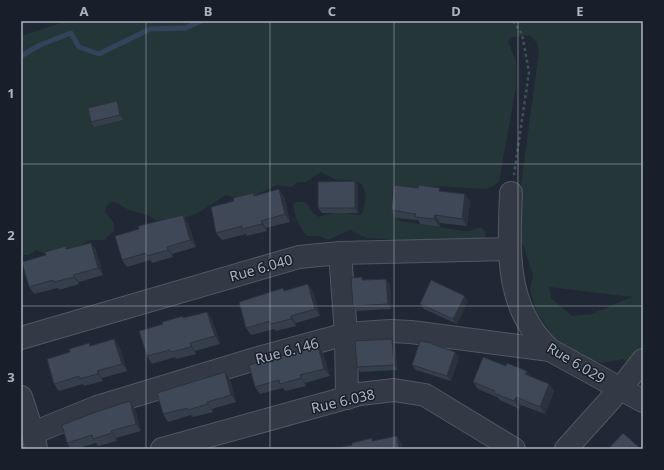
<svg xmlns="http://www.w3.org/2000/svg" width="664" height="470" font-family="'Noto Sans',sans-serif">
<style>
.green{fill:#253638;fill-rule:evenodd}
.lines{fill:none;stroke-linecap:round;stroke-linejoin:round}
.stream{stroke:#34435c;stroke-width:5}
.minor-casing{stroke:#515763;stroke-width:24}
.path{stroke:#415255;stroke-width:2.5;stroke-dasharray:3 3;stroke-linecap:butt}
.minor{stroke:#333a45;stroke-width:22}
.wall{fill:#353e4b}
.shaded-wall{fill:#2b323d}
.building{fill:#3e4857;stroke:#2b323d}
.grid{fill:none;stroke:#adb4c2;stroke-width:1;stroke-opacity:0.55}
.labels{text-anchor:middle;stroke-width:3;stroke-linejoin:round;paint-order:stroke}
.street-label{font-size:14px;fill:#adb4c2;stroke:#191f2a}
.neatline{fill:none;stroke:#adb4c2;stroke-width:1.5}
.grid-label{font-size:13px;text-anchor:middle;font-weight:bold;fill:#adb4c2}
</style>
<rect width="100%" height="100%" fill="#202835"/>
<path class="green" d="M67 21H643V373L623 359 601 363 573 353 552 335 536 311 530 289 533 275 524 247 520 240 519 200 539 51 537 43 530 35 512 37 508 42 516 61V87L499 181 493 186 486 189 436 186 425 191H394C390 203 393 212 400 221L464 231H470L479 227 483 229 486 234 485 238 480 241 466 244 367 238 350 230 328 240 319 236H307C299 228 295 216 293 205L296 202H306L313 213 319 217 335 212 360 215 363 212 366 195 362 184 353 180H337L321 172 306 182H298L291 187 277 185 245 200 226 195 198 213 184 218 158 221 147 215 129 210 117 203 112 202 106 206 105 212 114 223V231L104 240H89L78 248H61L47 255 36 250 29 255H21V36ZM549 288V287L632 297 592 314 572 316 551 298Z"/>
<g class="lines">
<polyline class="stream" points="21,56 40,45 71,33 79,47 99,54 150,29 186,28 201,21"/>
<defs>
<g id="minor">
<path d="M511 193C509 250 504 307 550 350L643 401"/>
<polyline points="340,253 346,334 347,398"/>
<polyline points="21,338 299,257 340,253 509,249"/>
<polyline points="21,397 33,433 36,449"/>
<polyline points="33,433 97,407 255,359 346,334 390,331 411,332 550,350"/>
<polyline points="162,449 360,394 394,390 425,395 514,449"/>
<polyline points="566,449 620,389 643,360"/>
</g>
</defs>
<use href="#minor" class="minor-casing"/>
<polyline class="path" points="513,21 522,34 529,72 514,175"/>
<use href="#minor" class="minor"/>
</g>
<g class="wall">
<polygon points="120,106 123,120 94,127 91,122"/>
<polygon points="355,181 358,186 358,213 322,213 318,208"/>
<polygon points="442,191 470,201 467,226 440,223 440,227 420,224 418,220 396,218 391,210"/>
<polygon points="255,196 284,197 290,222 266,228 267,231 247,236 246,234 222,240 216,233 234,201"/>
<polygon points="188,223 196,247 172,254 173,257 152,263 150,260 127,267 122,260"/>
<polygon points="67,249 96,250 103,275 79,282 79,284 59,290 58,288 34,294 29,287"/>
<polygon points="363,280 390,284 391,309 357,311 353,306"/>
<polygon points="308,284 313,292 320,316 296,323 296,326 276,331 274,329 251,335 246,328 283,288 285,291"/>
<polygon points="468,301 457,324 424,309 420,304"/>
<polygon points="207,312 212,319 220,344 195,351 196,354 176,359 175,357 152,364 147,356 163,324 183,316 184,318"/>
<polygon points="114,339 119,346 127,371 102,378 103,381 84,386 83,384 59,391 54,384 91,346"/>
<polygon points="432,343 434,345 459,357 451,381 416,370 412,365"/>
<polygon points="395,344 397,370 360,372 357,367"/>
<polygon points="323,353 330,376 305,383 306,386 285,391 283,388 260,394 255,387"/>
<polygon points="225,372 230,380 236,402 212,409 213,412 193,417 191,415 168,422 163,414"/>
<polygon points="530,376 549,384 554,391 545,414 521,405 519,409 500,400 497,397 478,389 473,382"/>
<polygon points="135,409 141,431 116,438 117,441 98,446 96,443 75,449 71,449 67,443"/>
</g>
<g class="shaded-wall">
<polygon points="117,101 120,106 123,120 120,115"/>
<polygon points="355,181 358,186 358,213 355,208"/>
<polygon points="279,189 284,197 290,222 285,214"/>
<polygon points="465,194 470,201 467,226 462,219"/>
<polygon points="183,215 188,223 196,247 190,240"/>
<polygon points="435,215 440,223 440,227 434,219"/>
<polygon points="261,221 266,228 267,231 262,224"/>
<polygon points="91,243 96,250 103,275 98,268"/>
<polygon points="167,247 172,254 173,257 168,250"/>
<polygon points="73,275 79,282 79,284 74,277"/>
<polygon points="386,279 390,284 391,309 388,304"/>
<polygon points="308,284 313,292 320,316 315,309"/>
<polygon points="465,296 468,301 457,324 453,319"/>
<polygon points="207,312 212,319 220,344 215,336"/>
<polygon points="291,316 296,323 296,326 291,319"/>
<polygon points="114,339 119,346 127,371 122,364"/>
<polygon points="392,339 395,344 397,370 394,365"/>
<polygon points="190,343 195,351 196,354 191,347"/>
<polygon points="318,346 323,353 330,376 324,369"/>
<polygon points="455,352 459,357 451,381 447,376"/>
<polygon points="97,371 102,378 103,381 98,374"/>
<polygon points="527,371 532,378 525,374"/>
<polygon points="225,372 230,380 236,402 231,395"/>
<polygon points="300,375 305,383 306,386 301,378"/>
<polygon points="549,384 554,391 545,414 540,407"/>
<polygon points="516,397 521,405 519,409 514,401"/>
<polygon points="130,401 135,409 141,431 136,424"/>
<polygon points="207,402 212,409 213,412 208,404"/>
<polygon points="111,431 116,438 117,441 112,433"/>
<polygon points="397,436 402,444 403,449 399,449"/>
</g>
<g class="building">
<polygon points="117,101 120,115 91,122 88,108"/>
<polygon points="355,181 355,208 318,208 318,182"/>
<polygon points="394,185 418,188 419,185 440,188 439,191 465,194 462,219 435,215 434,219 415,217 416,214 391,210"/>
<polygon points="279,189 285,214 261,221 262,224 242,229 242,226 216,233 211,207 234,201 233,198 253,193 254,196"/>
<polygon points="183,215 190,240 167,247 168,250 147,256 146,253 122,260 115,236 139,229 138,226"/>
<polygon points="91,243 98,268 73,275 74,277 54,282 53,280 29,287 22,262 46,255 45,252 66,246 66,249"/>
<polygon points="362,277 362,280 386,279 388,304 353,306 351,278"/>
<polygon points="431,280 465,296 453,319 420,304"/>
<polygon points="308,284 315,309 291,316 291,319 271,324 270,321 246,328 239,302 283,288 284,291"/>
<polygon points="207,312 215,336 190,343 191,347 171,352 170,350 147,356 139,331 163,324 162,322 183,316 183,318"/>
<polygon points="114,339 122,364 97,371 98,374 79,379 79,376 54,384 47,359 70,352 69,349 89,343 90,346"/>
<polygon points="392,339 394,365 357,367 355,341"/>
<polygon points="420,341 432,343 432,344 455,352 447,376 412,365"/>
<polygon points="318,346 324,369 300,375 301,378 280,384 279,380 255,387 249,365"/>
<polygon points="483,357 506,366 507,363 527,371 525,374 549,384 540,407 516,397 514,401 494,393 495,391 473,382"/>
<polygon points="225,372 231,395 207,402 208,404 188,410 187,408 163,414 157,393"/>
<polygon points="130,401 136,424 111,431 112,433 93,439 92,435 67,443 62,425 96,412"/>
<polygon points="623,433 641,449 608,449"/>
<polygon points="397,436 399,449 332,449 352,445 352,443 372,438 372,441"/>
</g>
<path class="grid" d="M146 21V449M270 21V449M394 21V449M518 21V449M21 164H643M21 306H643"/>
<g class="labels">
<g class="street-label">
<text transform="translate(261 268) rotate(-16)" y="5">Rue 6.040</text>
<text transform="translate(287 351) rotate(-15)" y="5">Rue 6.146</text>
<text transform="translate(576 363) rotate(31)" y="5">Rue 6.029</text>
<text transform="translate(343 401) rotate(-13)" y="5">Rue 6.038</text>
</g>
</g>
<rect width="664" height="470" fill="none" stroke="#191f2a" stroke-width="44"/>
<rect x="22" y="22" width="620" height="426" class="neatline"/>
<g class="grid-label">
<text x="84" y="16">A</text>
<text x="208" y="16">B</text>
<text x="332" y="16">C</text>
<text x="456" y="16">D</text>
<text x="580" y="16">E</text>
<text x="11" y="98">1</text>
<text x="11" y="240">2</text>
<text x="11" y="382">3</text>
</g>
</svg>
